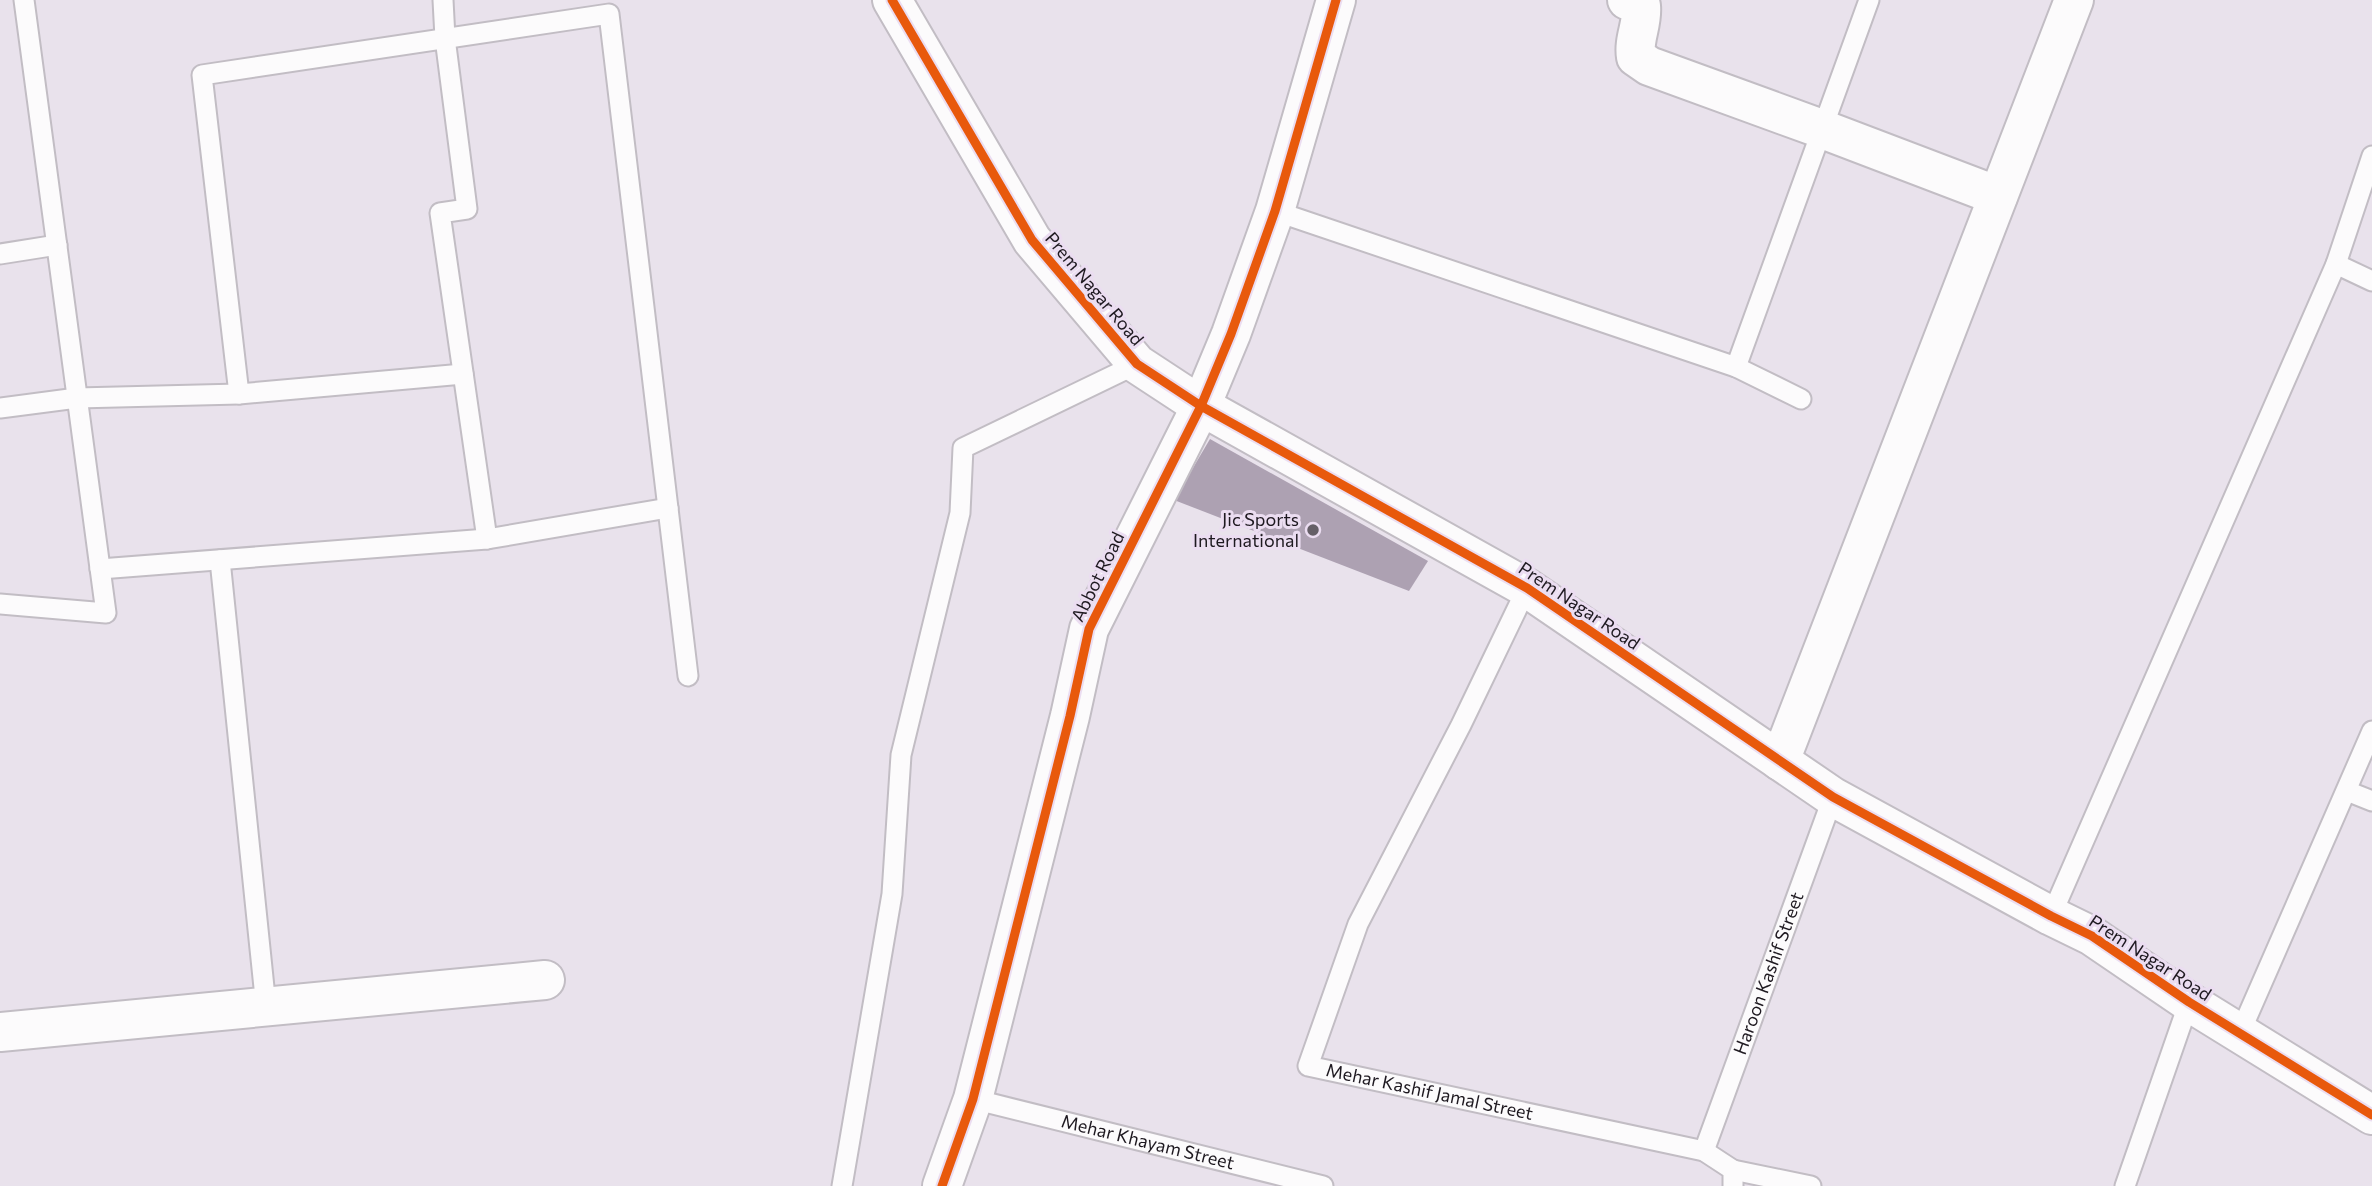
<svg xmlns="http://www.w3.org/2000/svg" width="2372" height="1186" font-family="Commissioner,sans-serif">
<style>
.building{fill:#ada1b2}
.lines{fill:none;stroke-linecap:round;stroke-linejoin:round}
.service-casing{stroke:#c2bdc4;stroke-width:23}
.minor-casing{stroke:#c2bdc4;stroke-width:42}
.tertiary-casing{stroke:#c2bdc4;stroke-width:42}
.service{stroke:#fcfbfc;stroke-width:19}
.minor{stroke:#fcfbfc;stroke-width:38}
.tertiary{stroke:#fcfbfc;stroke-width:38}
.cycleway-casing{stroke:#ebddf1;stroke-width:13}
.cycleway{stroke:#e8590c;stroke-width:9}
.poi-dot{fill:#655f67;stroke:#ebddf1;stroke-width:2.5}
.labels{text-anchor:middle;stroke-width:6;stroke-linejoin:round;paint-order:stroke}
.street-label{font-size:18px;fill:#1e1920;stroke:#ebddf1}
.poi-label{font-size:18px;fill:#1e1920;stroke:#ebddf1;text-anchor:end}
</style>
<rect width="100%" height="100%" fill="#e9e2ec"/>
<polygon class="building" points="1210,439 1428,561 1409,591 1174,500"/>
<g class="lines">
<defs>
<g id="service">
<polyline points="443,0 445,38 467,209 440,213 487,539"/>
<polyline points="1275,211 1736,367 1801,399"/>
<polyline points="0,254 57,245"/>
<polyline points="2336,264 2372,281"/>
<polyline points="1736,367 1869,0"/>
<polyline points="239,394 202,75 609,14 688,676"/>
<polyline points="0,408 77,398 239,394 463,374"/>
<polyline points="220,560 266,1007"/>
<polyline points="100,569 487,539 668,508"/>
<path id="s1" d="M1527 588 1461 725 1358 924 1308 1066 1704 1151 1733 1170V1186"/>
<polyline points="0,604 106,613 24,0"/>
<polyline points="2347,791 2372,801"/>
<polyline points="2051,916 2336,264 2372,156"/>
<polyline points="2240,1033 2372,731"/>
<path id="s2" d="M973 1099 1323 1186"/>
<path id="s3" d="M1704 1151 1833 797"/>
<polyline points="1733,1170 1811,1186"/>
<polyline points="842,1186 892,894 901,755 960,513 963,448 1137,364"/>
<polyline points="2125,1186 2189,1002"/>
</g>
<g id="minor">
<polyline points="892,0 1032,240 1137,364 1201,406"/>
<path d="M1627 0 1641 6C1643 24 1633 39 1636 57L1649 66 1822 129 1998 196"/>
<polyline points="1780,761 2074,0"/>
<polyline points="0,1032 545,980"/>
</g>
<g id="tertiary">
<polyline points="1201,406 1527,588 1833,797 2051,916 2092,936 2189,1002 2372,1115"/>
<polyline points="942,1186 973,1099 1070,716 1089,629 1201,406 1231,334 1275,211 1336,0"/>
</g>
</defs>
<use href="#service" class="service-casing"/>
<use href="#minor" class="minor-casing"/>
<use href="#tertiary" class="tertiary-casing"/>
<use href="#service" class="service"/>
<use href="#minor" class="minor"/>
<use href="#tertiary" class="tertiary"/>
<defs>
<g id="cycleway">
<polyline points="892,0 1032,240 1137,364 1201,406 1527,588 1833,797 2051,916 2092,936 2189,1002 2372,1115"/>
<polyline points="942,1186 973,1099 1070,716 1089,629 1201,406 1231,334 1275,211 1336,0"/>
</g>
</defs>
<use href="#cycleway" class="cycleway-casing"/>
<use href="#cycleway" class="cycleway"/>
</g>
<circle class="poi-dot" cx="1313" cy="530" r="7"/>
<g class="labels">
<g class="street-label">
<text transform="translate(1094 289) rotate(50)" y="6">Prem Nagar Road</text>
<text transform="translate(1098 577) rotate(-64)" y="6">Abbot Road</text>
<text transform="translate(1579 606) rotate(34)" y="6">Prem Nagar Road</text>
<text transform="translate(2150 958) rotate(33)" y="6">Prem Nagar Road</text>
<text dy="6" stroke="none"><textPath href="#s3" startOffset="189">Haroon Kashif Street</textPath></text>
<text dy="6" stroke="none"><textPath href="#s1" startOffset="651">Mehar Kashif Jamal Street</textPath></text>
<text dy="6" stroke="none"><textPath href="#s2" startOffset="180">Mehar Khayam Street</textPath></text>
</g>
<g class="poi-label">
<text x="1299" y="526">Jic Sports<tspan x="1299" dy="21">International</tspan></text>
</g>
</g>
</svg>
